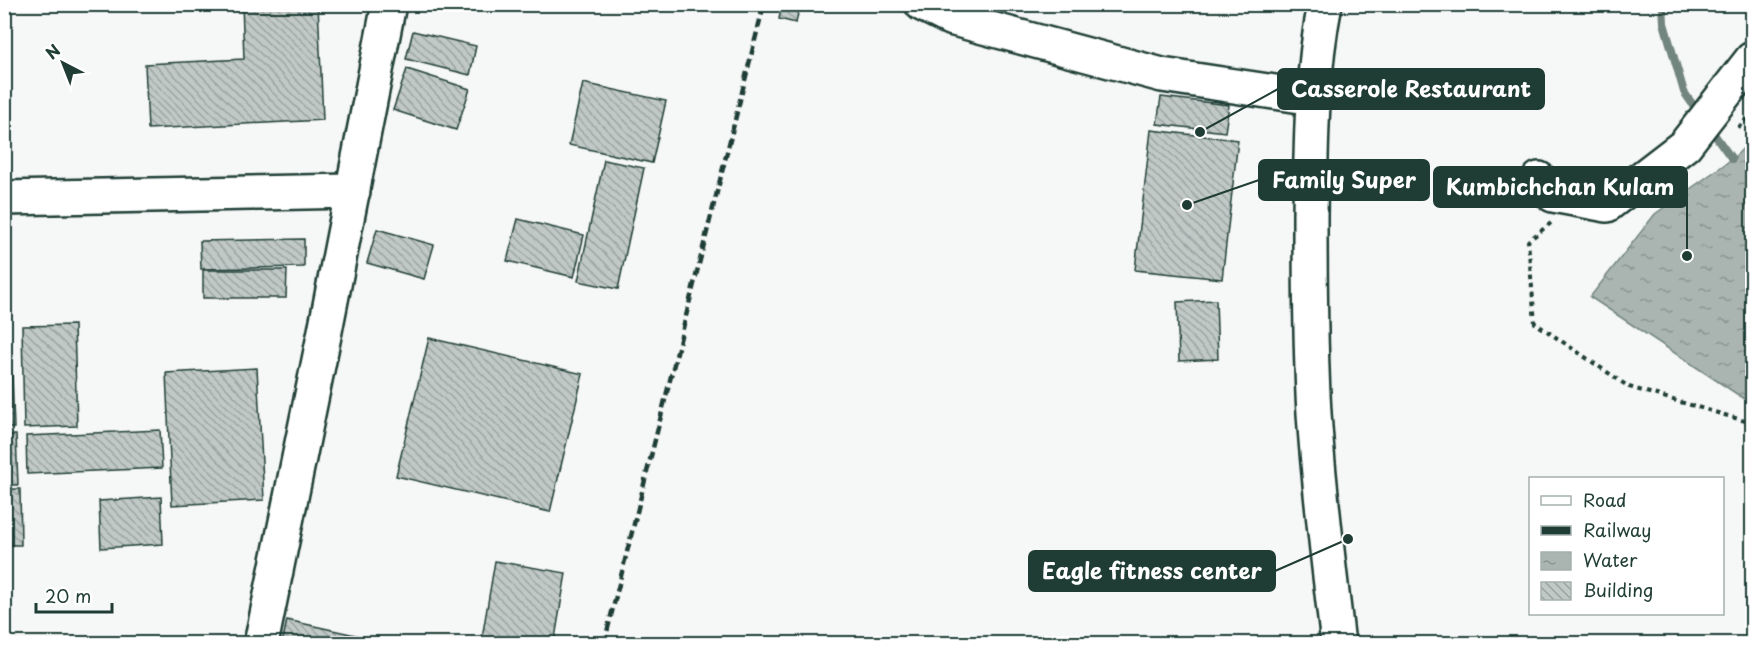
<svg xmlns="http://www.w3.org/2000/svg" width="1757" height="648" font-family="'Playpen Sans',sans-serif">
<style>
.water{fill:url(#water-ripples);stroke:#72857f;stroke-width:1.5}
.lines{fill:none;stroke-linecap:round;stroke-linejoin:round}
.stream{stroke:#72857f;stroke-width:8}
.building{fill:url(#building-back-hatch);stroke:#1f3d34;stroke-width:1.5}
.minor-casing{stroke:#1f3d34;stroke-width:38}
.major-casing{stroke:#1f3d34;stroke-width:38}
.path{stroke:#1f3d34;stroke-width:4;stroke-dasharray:4.5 4.5;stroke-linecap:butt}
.minor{stroke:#fff;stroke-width:33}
.major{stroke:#fff;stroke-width:33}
.rail{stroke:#1f3d34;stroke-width:4.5;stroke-dasharray:9 4.5;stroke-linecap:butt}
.leader{fill:none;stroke:#1f3d34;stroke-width:2}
.callout-dot{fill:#1f3d34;stroke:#fff;stroke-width:2}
.callout{fill:#1f3d34;stroke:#1f3d34;stroke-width:2}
.callout-label{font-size:22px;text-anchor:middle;font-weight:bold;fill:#fff}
</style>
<defs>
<pattern id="water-ripples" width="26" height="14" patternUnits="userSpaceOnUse" patternTransform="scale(1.5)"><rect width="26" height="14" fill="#aab5b1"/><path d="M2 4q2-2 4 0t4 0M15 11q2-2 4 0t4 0" fill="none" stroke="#8a9491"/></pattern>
<pattern id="building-back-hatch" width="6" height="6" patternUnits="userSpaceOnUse" patternTransform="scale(1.5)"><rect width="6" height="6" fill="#c0c9c6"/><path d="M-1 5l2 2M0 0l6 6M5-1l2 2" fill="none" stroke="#9ba4a2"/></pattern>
</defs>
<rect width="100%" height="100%" fill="#f6f7f7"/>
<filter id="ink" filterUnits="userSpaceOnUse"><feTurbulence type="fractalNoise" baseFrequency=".0167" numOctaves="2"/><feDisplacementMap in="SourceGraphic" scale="12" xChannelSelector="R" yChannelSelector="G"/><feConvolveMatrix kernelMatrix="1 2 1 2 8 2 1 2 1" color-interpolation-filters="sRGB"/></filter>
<g filter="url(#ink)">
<polygon class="water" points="1752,140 1752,404 1590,297 1655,214 1732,159"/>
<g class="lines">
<g class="stream">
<polyline points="1663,4 1664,23 1684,92 1700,115"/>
<polyline points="1709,127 1732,159"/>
</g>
</g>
<g class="building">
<polygon points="242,4 318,4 323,120 148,129 145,64 244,59"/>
<polygon points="782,4 800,4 796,23 779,19"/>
<polygon points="413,31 476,46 470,75 406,59"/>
<polygon points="407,69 470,89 456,130 393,110"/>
<polygon points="583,83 666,101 652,163 569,145"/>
<polygon points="1161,97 1229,105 1225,132 1157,124"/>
<polygon points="1151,130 1238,140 1222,279 1135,270"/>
<polygon points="604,160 644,168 618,289 578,281"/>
<polygon points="518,219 584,235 574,277 507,261"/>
<polygon points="377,229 434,245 424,279 367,263"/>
<polygon points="304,239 304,267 201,269 200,241"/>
<polygon points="203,270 287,270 286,298 203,298"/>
<polygon points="1216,300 1218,359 1179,361 1177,302"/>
<polygon points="74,325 77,426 24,428 22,326"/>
<polygon points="429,338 583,374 550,512 396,476"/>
<polygon points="257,368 264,500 172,505 166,373"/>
<polygon points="4,375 12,375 14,428 4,428"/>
<polygon points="160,430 162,468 27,474 26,436"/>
<polygon points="4,435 16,435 18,485 4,485"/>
<polygon points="4,489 20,489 21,545 4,545"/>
<polygon points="161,497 163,544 101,548 99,501"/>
<polygon points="495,561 566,573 554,644 481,644"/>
<polygon points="287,620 396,644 282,644"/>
</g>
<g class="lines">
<defs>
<g id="minor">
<polyline points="922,4 950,18 1162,75 1314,98"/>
<polyline points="1539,179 1553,195 1607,205 1685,145 1752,59"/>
<polyline points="4,198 353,191"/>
<polyline points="261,644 325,331 389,4"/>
</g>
<path id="major" d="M1325 4C1311 74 1311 147 1310 217 1310 282 1310 348 1314 413 1319 490 1329 567 1338 644"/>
</defs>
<use href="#minor" class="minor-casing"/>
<use href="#major" class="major-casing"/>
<g class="path">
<polyline points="1738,128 1752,113"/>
<polyline points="1551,223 1528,241 1535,323 1629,387 1752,423"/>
</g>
<use href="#minor" class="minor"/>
<use href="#major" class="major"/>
<polyline class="rail" points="604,644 764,4"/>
</g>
</g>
<path class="leader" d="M1200 132L1278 89M1187 205L1259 180M1687 256L1687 187M1348 539L1275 571"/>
<g class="callout-dot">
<circle cx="1200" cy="132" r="6"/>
<circle cx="1187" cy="205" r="6"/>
<circle cx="1687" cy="256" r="6"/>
<circle cx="1348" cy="539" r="6"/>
</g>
<g class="callout">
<rect x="1278" y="69" width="266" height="40" rx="6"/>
<rect x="1259" y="160" width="170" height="40" rx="6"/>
<rect x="1434" y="167" width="253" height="40" rx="6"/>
<rect x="1029" y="551" width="246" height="40" rx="6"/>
</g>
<g class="callout-label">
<text x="1411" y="97">Casserole Restaurant</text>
<text x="1344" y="188">Family Super</text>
<text x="1560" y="195">Kumbichchan Kulam</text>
<text x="1152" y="579">Eagle fitness center</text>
</g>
<rect width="1757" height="648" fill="none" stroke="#fff" stroke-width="24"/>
<rect x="12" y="12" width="1733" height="624" fill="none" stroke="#1f3d34" stroke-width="2" filter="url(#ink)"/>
<rect x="1529" y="477" width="195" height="138" fill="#ffffff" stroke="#a5b1ae" stroke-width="1.5"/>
<rect x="1541" y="496" width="30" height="9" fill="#ffffff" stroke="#a5b1ae" stroke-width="1.5"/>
<text x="1583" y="507" font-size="18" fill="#1f3d34">Road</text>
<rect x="1541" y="526" width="30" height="9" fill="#1f3d34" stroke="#a5b1ae" stroke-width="1.5"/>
<text x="1583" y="537" font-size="18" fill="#1f3d34">Railway</text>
<rect x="1541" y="552" width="30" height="18" fill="url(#water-ripples)" stroke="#a5b1ae" stroke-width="1.5"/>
<text x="1583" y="567" font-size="18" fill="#1f3d34">Water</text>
<rect x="1541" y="582" width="30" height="18" fill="url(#building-back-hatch)" stroke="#a5b1ae" stroke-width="1.5"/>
<text x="1583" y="597" font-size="18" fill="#1f3d34">Building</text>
<g transform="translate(63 63) rotate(318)" stroke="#ffffff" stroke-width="4.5" paint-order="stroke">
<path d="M0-4.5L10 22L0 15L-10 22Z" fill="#1f3d34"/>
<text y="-9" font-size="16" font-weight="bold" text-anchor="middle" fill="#1f3d34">N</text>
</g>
<path d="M36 603v9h76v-9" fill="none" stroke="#1f3d34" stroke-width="3"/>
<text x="45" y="603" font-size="18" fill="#1f3d34" stroke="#ffffff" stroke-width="4.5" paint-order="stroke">20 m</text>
</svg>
